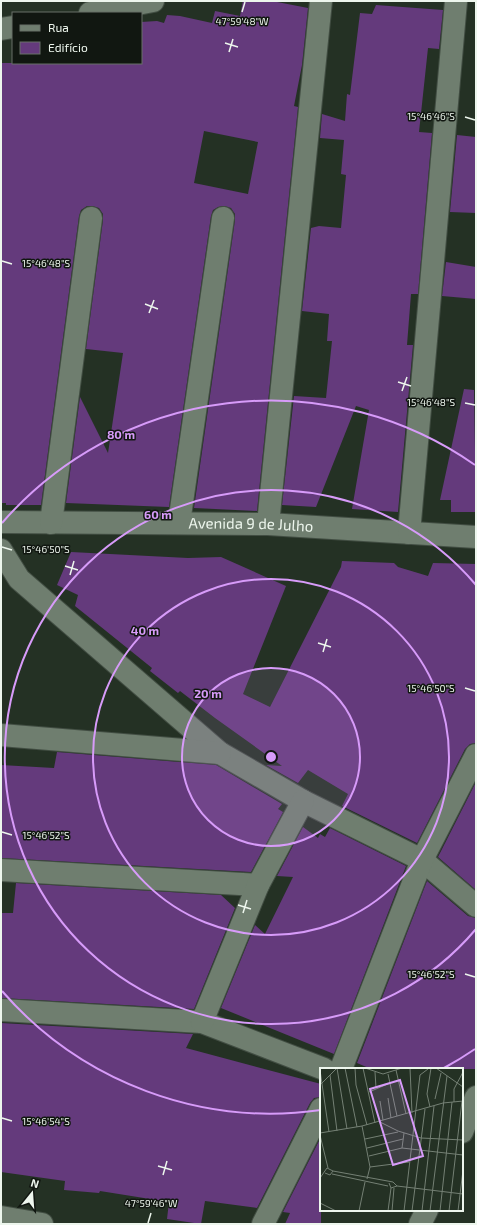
<svg xmlns="http://www.w3.org/2000/svg" width="477" height="1225" font-family="'Exo 2',sans-serif">
<style>
.building{fill:#643a7c;fill-rule:evenodd}
.lines{fill:none;stroke-linecap:round;stroke-linejoin:round}
.minor-casing{stroke:#424e43;stroke-width:24}
.minor{stroke:#6f7e6f;stroke-width:22}
.ticks{fill:none;stroke:#edf6ed;stroke-width:1.5}
.ring{fill:none;stroke:#d79bf9;stroke-width:2}
.labels{text-anchor:middle;stroke-width:3;stroke-linejoin:round;paint-order:stroke}
.street-label{font-size:15px;fill:#edf6ed;stroke:#111711}
.inset-road{fill:none;stroke:#748074;stroke-width:1}
.view{fill:#d79bf9;fill-opacity:0.15;stroke:#d79bf9;stroke-width:2}
.inset-edge{fill:none;stroke:#edf6ed;stroke-width:2}
.ticks-label{font-size:10px;text-anchor:middle;fill:#edf6ed;stroke:#111711;stroke-width:3;stroke-linejoin:round;paint-order:stroke}
.centre{fill:#d79bf9;stroke:#111711;stroke-width:2}
.ring-label{font-size:12px;text-anchor:middle;font-weight:bold;fill:#d79bf9;stroke:#111711;stroke-width:3;stroke-linejoin:round;paint-order:stroke}
</style>
<rect width="100%" height="100%" fill="#243124"/>
<g class="building">
<path d="M243 1H272L308 8 302 65 294 106 298 107 257 511 194 508 235 220V214L231 208 224 206 218 207 213 210 211 216 169 507 66 503 80 397 108 453 123 353 86 349 103 220V214L99 208 92 206H87L81 210 79 216 41 505H6V503H1V63H141V22L157 21 164 23 167 15 180 16 212 23 215 11 240 16ZM204 131 258 142 248 194 194 183Z"/>
<polygon points="376,5 443,10 439,49 428,48 419,132 432,133 418,294 411,294 407,345 413,345 398,512 352,509 369,410 356,406 316,507 282,505 294,396 326,398 332,341 327,341 329,314 302,311 311,228 319,226 341,228 346,175 341,174 344,140 320,138 322,114 345,121 347,94 350,95 360,13 372,14"/>
<polygon points="457,135 476,137 476,213 450,212"/>
<polygon points="446,262 476,267 476,299 442,296"/>
<polygon points="464,389 474,390 476,512 451,512 451,500 440,500"/>
<polygon points="71,552 188,558 221,557 286,586 243,694 270,707 341,567 342,561 394,563 398,567 428,576 433,563 476,564 476,743 470,744 465,749 417,843 342,806 348,794 308,770 298,783 266,765 282,766 215,718 180,691 178,693 150,671 152,668 75,606 78,595 57,585"/>
<polygon points="57,752 216,765 282,804 278,809 283,812 251,872 1,858 1,765 54,768"/>
<polygon points="476,782 476,890 438,857"/>
<polygon points="303,827 318,838 320,834 325,837 330,828 406,866 334,1054 221,1008 255,925 265,934 293,877 277,876"/>
<polygon points="427,881 468,916 476,918 476,1069 371,1069 357,1063"/>
<polygon points="16,883 221,895 235,908 194,1009 1,998 1,913 13,913"/>
<polygon points="1,1023 193,1034 186,1048 321,1084 321,1097 314,1098 310,1103 257,1208 205,1201 201,1224 167,1219 169,1202 100,1191 99,1193 64,1190 65,1181 1,1172"/>
<polygon points="321,1137 321,1224 285,1224 290,1213 283,1212"/>
</g>
<g class="lines">
<defs>
<g id="minor">
<polyline points="90,13 153,1"/>
<polyline points="1,29 13,27"/>
<path id="s1" d="M1 522 268 524 476 537"/>
<polyline points="51,523 91,218"/>
<polyline points="179,523 223,218"/>
<polyline points="268,524 321,1"/>
<polyline points="409,533 456,1"/>
<polyline points="1,550 19,579 220,753 303,801 422,860 476,906"/>
<polyline points="1,735 220,753"/>
<polyline points="1,870 258,885"/>
<polyline points="1,1010 202,1022 324,1069"/>
<polyline points="202,1022 258,885 303,801"/>
<polyline points="341,1069 422,860 476,755"/>
<polyline points="462,1132 476,1097"/>
<polyline points="1,1217 42,1224"/>
<polyline points="263,1224 321,1109"/>
<polyline points="420,1224 427,1210"/>
</g>
</defs>
<use href="#minor" class="minor-casing"/>
<use href="#minor" class="minor"/>
</g>
<path class="ticks" d="M242 12 245 2M225 43 238 47M229 52 233 39M465 117 475 120M2 261 12 264M145 304 158 309M149 313 154 300M398 382 411 386M402 391 407 377M465 403 475 405M2 547 12 550M65 566 78 570M70 575 74 561M318 643 331 647M323 652 327 639M465 688 475 691M2 832 12 835M238 905 251 909M243 913 247 900M465 974 475 977M2 1118 12 1121M158 1166 172 1170M163 1175 167 1161M148 1223 151 1213"/>
<circle cx="271" cy="757" r="89" fill="#d79bf9" fill-opacity=".12"/>
<g class="ring">
<circle cx="271" cy="757" r="89"/>
<circle cx="271" cy="757" r="178"/>
<path d="M476 929A267 267 0 1 1 476 585"/>
<path d="M475 1049A356 356 0 0 1 444 1068M321 1110A356 356 0 0 1 2 991M2 523A356 356 0 0 1 475 465"/>
</g>
<g class="labels">
<g class="street-label">
<text dy="5" stroke="none"><textPath href="#s1" startOffset="250">Avenida 9 de Julho</textPath></text>
</g>
</g>
<g transform="translate(320 1068)">
<rect width="143" height="143" fill="#243124"/>
<path class="inset-road" d="M17 0 27 61M25 0 37 59M35 0 36 17 47 57M43 0 55 55M45 0 63 6 82 0M90 0 92 45M116 0 143 19M0 2 9 64M76 2 86 46M55 4 56 20M68 6 77 48M10 7 17 63M0 17 16 1M49 24 70 15M68 30 71 50M115 31 121 5M60 33 63 52M134 34V21L143 4M110 39 107 26 111 0M60 54 78 63 101 70 143 72M42 58 50 99 47 111M0 65 42 58 123 35 143 33M0 67 8 100M45 71 78 64M47 80 83 71M82 80 84 65M49 88 82 80 143 87M50 99 89 94M13 103 73 114 77 118 71 120 69 115M12 106 68 118M0 110 7 100 13 103 10 107 5 105M77 118 143 126M0 135 16 143M39 143 45 114M68 143 71 120M72 143 74 120M84 143 100 7 108 1M92 143 105 41M102 143 114 38M110 143 127 8M120 143 132 34M129 143 142 33M138 143 143 102"/>
<path class="view" d="M80 12 103 88 73 97 50 21Z"/>
<rect width="143" height="143" class="inset-edge"/>
</g>
<g class="ticks-label">
<text x="242" y="25">47°59'48"W</text>
<text x="431" y="120">15°46'46"S</text>
<text x="46" y="267">15°46'48"S</text>
<text x="431" y="406">15°46'48"S</text>
<text x="46" y="553">15°46'50"S</text>
<text x="431" y="692">15°46'50"S</text>
<text x="46" y="839">15°46'52"S</text>
<text x="431" y="978">15°46'52"S</text>
<text x="46" y="1125">15°46'54"S</text>
<text x="151" y="1207">47°59'46"W</text>
</g>
<circle cx="271" cy="757" r="6" class="centre"/>
<g class="ring-label">
<text x="121" y="439">80 m</text>
<text x="158" y="519">60 m</text>
<text x="145" y="635">40 m</text>
<text x="208" y="698">20 m</text>
</g>
<rect width="477" height="1225" fill="none" stroke="#edf6ed" stroke-width="4"/>
<rect x="12" y="12" width="130" height="52" fill="#111711" stroke="#697069"/>
<rect x="20" y="25" width="20" height="6" fill="#6f7e6f" stroke="#697069"/>
<text x="48" y="32" font-size="12" fill="#edf6ed">Rua</text>
<rect x="20" y="42" width="20" height="12" fill="#643a7c" stroke="#697069"/>
<text x="48" y="52" font-size="12" fill="#edf6ed">Edifício</text>
<g transform="translate(32 1193) rotate(17)" stroke="#111711" stroke-width="3" paint-order="stroke">
<path d="M0-3L7 15L0 10L-7 15Z" fill="#edf6ed"/>
<text y="-6" font-size="11" font-weight="bold" text-anchor="middle" fill="#edf6ed">N</text>
</g>
</svg>
